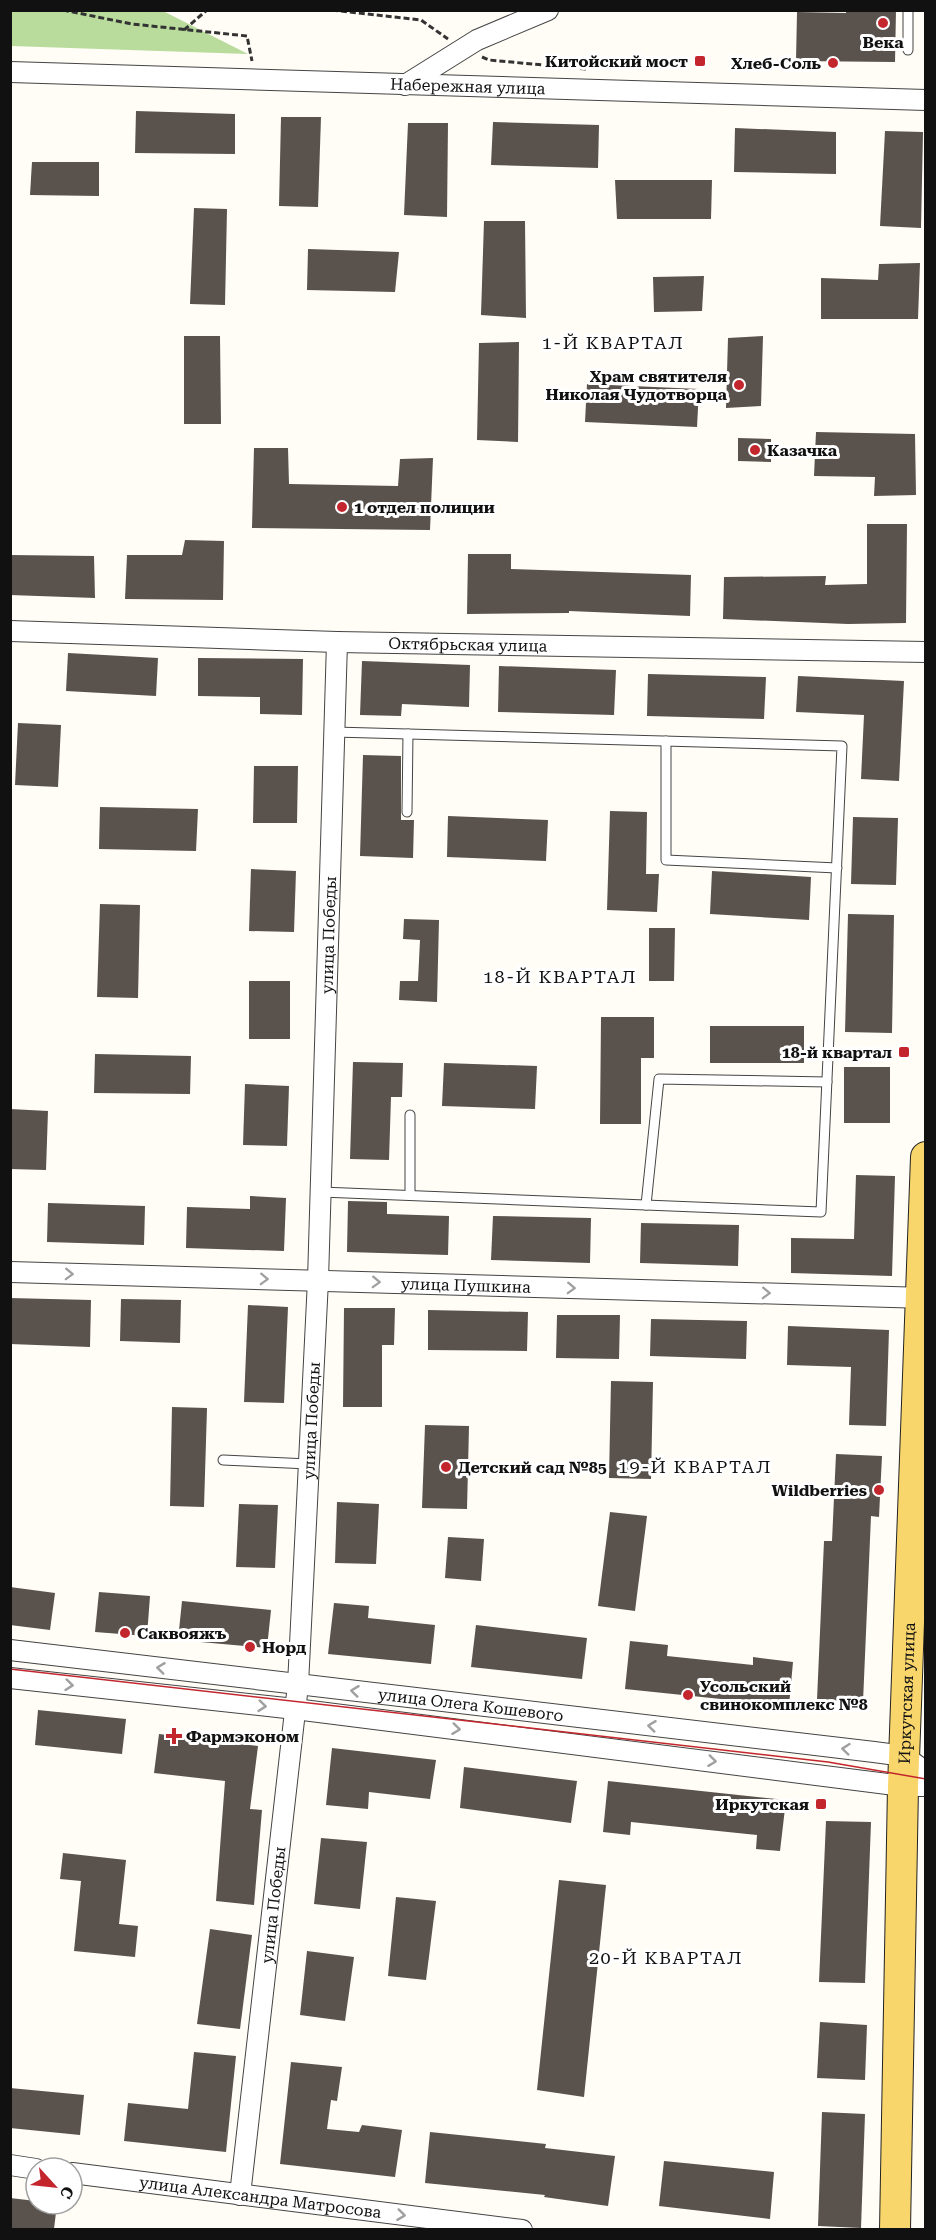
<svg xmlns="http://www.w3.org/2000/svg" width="936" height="2240" font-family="'Roboto Serif',serif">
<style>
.forest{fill:#b9dc9c}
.building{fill:#5a524d}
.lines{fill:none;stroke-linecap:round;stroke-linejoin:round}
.service-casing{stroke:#444;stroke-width:11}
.minor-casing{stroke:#444;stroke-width:22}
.primary-casing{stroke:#222;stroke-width:32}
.path{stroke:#333;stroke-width:3;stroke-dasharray:6 3;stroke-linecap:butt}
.service{stroke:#fff;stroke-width:9}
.minor{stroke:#fff;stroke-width:20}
.primary{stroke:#f9d66b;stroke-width:30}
.tram{stroke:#c4262e;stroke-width:1.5}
.oneway{stroke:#a0a0a0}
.poi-dot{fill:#c4262e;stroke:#fff;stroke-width:2}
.labels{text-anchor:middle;stroke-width:6;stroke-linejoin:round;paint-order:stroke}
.poi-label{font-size:16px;font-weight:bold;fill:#111;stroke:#fff;text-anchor:start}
.street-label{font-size:16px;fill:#111;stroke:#fff}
.neighbourhood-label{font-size:18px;letter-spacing:1.5px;fill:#111;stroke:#fff}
</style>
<rect width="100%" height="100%" fill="#fffdf5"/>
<polygon class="forest" points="161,10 248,54 11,46 11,11"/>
<g class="building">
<polygon points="846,10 896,10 895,62 796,61 797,12 846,13"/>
<polygon points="136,111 235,114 235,154 135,153"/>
<polygon points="281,117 321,117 318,207 279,206"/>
<polygon points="493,122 599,125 598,168 491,165"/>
<polygon points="408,123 448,123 447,217 404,215"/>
<polygon points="735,128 836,132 836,174 734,172"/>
<polygon points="885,131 923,132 921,228 880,226"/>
<polygon points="32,162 99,162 99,196 30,195"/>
<polygon points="615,180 712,180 711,219 617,219"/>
<polygon points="194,208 227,209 225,305 190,304"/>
<polygon points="484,221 525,221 526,318 481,315"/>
<polygon points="308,249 399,252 395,292 307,290"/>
<polygon points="920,263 918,319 821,319 821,278 878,280 879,264"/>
<polygon points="704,276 702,311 654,312 653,277"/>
<polygon points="184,336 220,336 221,424 184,424"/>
<polygon points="763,336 761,406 726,408 728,338"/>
<polygon points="519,342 518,442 477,440 479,343"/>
<polygon points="587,384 699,389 697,427 585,422"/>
<polygon points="816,432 915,434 916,495 874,496 875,477 814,476"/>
<polygon points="738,438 771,439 771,462 738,461"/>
<polygon points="254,448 288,448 289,484 398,486 400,459 433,458 430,530 252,528"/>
<polygon points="867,524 907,524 906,623 848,624 723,619 724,577 826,576 825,585 867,584"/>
<polygon points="185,540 224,541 223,600 125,599 127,555 182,555"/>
<polygon points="468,554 511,554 511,569 691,575 690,616 569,611 569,613 467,614"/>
<polygon points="10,555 94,556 95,598 10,595"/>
<polygon points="68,653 158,658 156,696 66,691"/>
<polygon points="198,658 303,659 302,715 260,714 260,697 198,696"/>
<polygon points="362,661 470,665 469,707 402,704 401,716 360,715"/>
<polygon points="499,666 616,670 614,715 498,712"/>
<polygon points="648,674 766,677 764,719 647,716"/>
<polygon points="798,676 904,681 899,781 861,779 864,715 796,712"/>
<polygon points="18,723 61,725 58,787 15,785"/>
<polygon points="363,755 401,756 401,820 414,820 413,858 360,856"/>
<polygon points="254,766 298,766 297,823 253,823"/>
<polygon points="100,807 198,809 196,851 99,849"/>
<polygon points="610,811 647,812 646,874 659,874 657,912 607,910"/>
<polygon points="448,816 548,820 546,861 447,857"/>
<polygon points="853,817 898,818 896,885 851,884"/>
<polygon points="251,869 296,871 294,932 249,931"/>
<polygon points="712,871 811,877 809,920 710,914"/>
<polygon points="100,904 140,905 138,998 97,997"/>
<polygon points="848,914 894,915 892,1033 845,1032"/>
<polygon points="404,919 439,920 437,1002 399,1000 400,981 418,981 420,940 403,939"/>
<polygon points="649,928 675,928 674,981 649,981"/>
<rect x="249" y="981" width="41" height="58"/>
<polygon points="601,1017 654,1017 654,1058 641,1058 641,1124 600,1124"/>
<rect x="710" y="1026" width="94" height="37"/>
<polygon points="95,1054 191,1056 190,1094 94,1093"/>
<polygon points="353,1062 403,1063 402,1097 391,1097 389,1160 350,1159"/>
<polygon points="444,1063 537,1066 535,1109 442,1106"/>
<rect x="844" y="1067" width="46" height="56"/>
<polygon points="245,1084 289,1086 287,1146 243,1145"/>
<polygon points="10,1109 48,1111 46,1170 10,1169"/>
<polygon points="856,1175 895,1176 892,1276 791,1273 791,1238 854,1239"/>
<polygon points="250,1196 286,1198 284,1251 186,1248 187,1207 250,1209"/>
<polygon points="348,1201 387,1202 387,1214 449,1216 448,1255 347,1252"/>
<polygon points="48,1203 145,1206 144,1245 47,1242"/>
<polygon points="493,1216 591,1218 590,1263 491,1260"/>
<polygon points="641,1223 739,1225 738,1266 640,1263"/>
<polygon points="10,1298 91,1300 90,1347 10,1344"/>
<polygon points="121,1299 181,1300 180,1343 120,1341"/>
<polygon points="248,1305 288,1307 284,1403 244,1402"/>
<polygon points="344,1308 395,1308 394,1345 382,1345 382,1407 343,1407"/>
<polygon points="428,1310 528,1312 527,1351 428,1350"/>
<polygon points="557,1315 620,1315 619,1359 556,1358"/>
<polygon points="651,1319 747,1321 746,1359 650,1356"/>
<polygon points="788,1326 889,1330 886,1426 849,1425 851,1367 787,1365"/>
<polygon points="611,1381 653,1382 651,1479 609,1478"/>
<polygon points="172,1407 207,1408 204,1507 170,1506"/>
<polygon points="425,1425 469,1426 467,1509 422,1508"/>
<polygon points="836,1454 882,1456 879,1517 871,1516 863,1702 817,1700 824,1541 832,1541"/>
<polygon points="337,1502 379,1504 376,1564 335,1563"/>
<polygon points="239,1504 278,1505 275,1568 236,1567"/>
<polygon points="610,1512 647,1516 635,1611 598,1606"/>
<polygon points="448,1537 484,1539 481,1581 445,1578"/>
<polygon points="10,1587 55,1593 50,1630 10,1625"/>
<polygon points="99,1592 150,1596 147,1636 95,1632"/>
<polygon points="182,1601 271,1610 267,1648 178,1640"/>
<polygon points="334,1603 369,1606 368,1618 435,1625 431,1664 328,1654"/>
<polygon points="476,1625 587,1638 582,1679 471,1667"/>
<polygon points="630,1641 668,1645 667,1656 753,1665 753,1657 793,1662 789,1706 625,1689"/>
<polygon points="38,1710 126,1719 122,1754 35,1745"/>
<polygon points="159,1734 258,1746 250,1809 262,1810 254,1905 216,1901 225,1781 154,1773"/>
<polygon points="332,1748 436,1760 430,1799 369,1792 368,1809 326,1805"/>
<polygon points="464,1767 577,1781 571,1823 460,1808"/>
<polygon points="608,1781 786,1800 780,1851 756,1849 757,1835 631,1822 630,1835 603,1832"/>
<polygon points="826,1821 871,1822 865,1983 819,1982"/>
<polygon points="321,1838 367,1842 360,1909 314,1904"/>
<polygon points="63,1853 126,1860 119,1924 138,1926 135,1957 74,1951 81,1881 60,1879"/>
<polygon points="559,1880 606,1885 584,2097 537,2090"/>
<polygon points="396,1897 436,1901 426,1980 388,1976"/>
<polygon points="210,1929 252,1935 240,2029 197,2024"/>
<polygon points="307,1951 354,1957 345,2021 300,2015"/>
<polygon points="820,2022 867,2025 865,2080 817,2078"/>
<polygon points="194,2052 236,2056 226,2152 124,2141 128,2103 188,2109"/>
<polygon points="291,2062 342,2067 337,2101 331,2100 327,2129 359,2132 362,2125 402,2130 395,2177 280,2164"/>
<polygon points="10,2088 84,2095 80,2135 10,2128"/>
<polygon points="822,2112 865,2114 861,2228 818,2226"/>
<polygon points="430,2132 546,2144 545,2148 615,2156 608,2206 544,2197 545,2195 425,2183"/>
<polygon points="664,2161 774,2172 770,2219 659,2206"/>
<polygon points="10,2198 36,2201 36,2204 57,2204 54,2229 10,2229"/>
</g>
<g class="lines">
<defs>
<g id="service">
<polyline points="908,10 908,50"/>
<polyline points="666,741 666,860 837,868"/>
<polyline points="407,812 408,734"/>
<polyline points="321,1192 821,1212 842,746 334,732"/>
<polyline points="410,1195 410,1115"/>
<polyline points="646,1205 659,1079 827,1082"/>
<polyline points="223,1460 309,1464"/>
</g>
<g id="minor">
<path id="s1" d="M10 72 926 100"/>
<polyline points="405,85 477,40 548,10"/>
<path id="s2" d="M10 631 337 642 926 652"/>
<path id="s3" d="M10 1272 926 1298"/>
<path id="s4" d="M10 1650 874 1752 904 1756 926 1772"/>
<polyline points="10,1678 295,1709 903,1786 926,1786"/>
<polyline points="10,2165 36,2169"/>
<path id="s5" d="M72 2173 522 2230"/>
<path id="s6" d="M240 2195 298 1685 318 1280 337 642"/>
</g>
<g id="primary">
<path id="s7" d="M895 2230 903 1786 926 1157"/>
</g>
</defs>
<use href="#service" class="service-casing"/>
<use href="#minor" class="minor-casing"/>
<use href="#primary" class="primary-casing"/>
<g class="path">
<polyline points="63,10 132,24 247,36 252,61"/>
<polyline points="332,10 421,20 448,39"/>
<polyline points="184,30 207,10"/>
<polyline points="482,57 489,60 586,69"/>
</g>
<use href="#service" class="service"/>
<use href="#minor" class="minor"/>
<use href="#primary" class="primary"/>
<polyline class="tram" points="10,1669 828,1762 926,1779"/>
</g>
<defs><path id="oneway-chevron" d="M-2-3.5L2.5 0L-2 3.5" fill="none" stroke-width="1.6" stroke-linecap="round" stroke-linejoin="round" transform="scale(1.5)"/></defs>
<g class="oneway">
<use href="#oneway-chevron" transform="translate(69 1274) rotate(2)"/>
<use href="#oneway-chevron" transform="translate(264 1279) rotate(2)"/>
<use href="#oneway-chevron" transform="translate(376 1282) rotate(2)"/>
<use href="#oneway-chevron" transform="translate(571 1288) rotate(2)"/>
<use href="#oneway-chevron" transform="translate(766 1293) rotate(2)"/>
<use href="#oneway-chevron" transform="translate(161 1668) rotate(-173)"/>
<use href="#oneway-chevron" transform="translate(69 1685) rotate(6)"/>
<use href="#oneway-chevron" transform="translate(355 1691) rotate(-173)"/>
<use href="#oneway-chevron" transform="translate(262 1706) rotate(6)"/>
<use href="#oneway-chevron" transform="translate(652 1726) rotate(-173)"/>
<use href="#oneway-chevron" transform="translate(456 1729) rotate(7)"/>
<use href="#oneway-chevron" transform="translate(846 1749) rotate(-174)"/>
<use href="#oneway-chevron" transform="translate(712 1761) rotate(7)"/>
<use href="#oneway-chevron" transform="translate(401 2215) rotate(7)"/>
</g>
<g class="poi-dot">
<circle cx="883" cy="23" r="6"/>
<rect x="694" y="55" width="12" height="12" rx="3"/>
<circle cx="833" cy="63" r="6"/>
<circle cx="739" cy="385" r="6"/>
<circle cx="755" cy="450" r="6"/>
<circle cx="342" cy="507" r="6"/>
<rect x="898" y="1046" width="12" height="12" rx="3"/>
<circle cx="446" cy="1467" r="6"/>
<circle cx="879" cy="1490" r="6"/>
<circle cx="125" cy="1633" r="6"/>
<circle cx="250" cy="1647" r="6"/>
<circle cx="688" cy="1695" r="6"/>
<path d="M171 1727h6v6h6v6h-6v6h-6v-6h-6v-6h6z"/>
<rect x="815" y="1798" width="12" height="12" rx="3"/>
</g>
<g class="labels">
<g class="poi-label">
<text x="883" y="48" text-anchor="middle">Века</text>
<text x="688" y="67" text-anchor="end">Китойский мост</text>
<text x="821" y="69" text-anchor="end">Хлеб-Соль</text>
<text x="727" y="382" text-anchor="end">Храм святителя<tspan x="727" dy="18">Николая Чудотворца</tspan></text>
<text x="767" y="456">Казачка</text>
<text x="354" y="513">1 отдел полиции</text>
<text x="892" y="1058" text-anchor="end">18-й квартал</text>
<text x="458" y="1473">Детский сад №85</text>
<text x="867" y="1496" text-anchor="end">Wildberries</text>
<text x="137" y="1639">Саквояжъ</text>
<text x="262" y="1653">Норд</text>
<text x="700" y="1692">Усольский<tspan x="700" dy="18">свинокомплекс №8</tspan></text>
<text x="186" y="1742">Фармэконом</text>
<text x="809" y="1810" text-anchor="end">Иркутская</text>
</g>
<g class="street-label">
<text dy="6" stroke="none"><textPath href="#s1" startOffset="458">Набережная улица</textPath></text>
<text dy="6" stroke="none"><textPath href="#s2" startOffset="458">Октябрьская улица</textPath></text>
<text dy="6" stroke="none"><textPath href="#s6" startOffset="1264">улица Победы</textPath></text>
<text dy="6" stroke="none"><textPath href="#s3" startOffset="456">улица Пушкина</textPath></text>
<text dy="6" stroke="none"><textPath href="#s6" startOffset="778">улица Победы</textPath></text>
<text dy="6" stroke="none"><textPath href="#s7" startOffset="537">Иркутская улица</textPath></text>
<text dy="6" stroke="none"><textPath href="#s4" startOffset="464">улица Олега Кошевого</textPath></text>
<text dy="6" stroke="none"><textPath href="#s6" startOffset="292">улица Победы</textPath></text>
<text dy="6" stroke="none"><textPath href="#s5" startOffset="190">улица Александра Матросова</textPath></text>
</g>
<g class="neighbourhood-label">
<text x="613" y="349">1-Й КВАРТАЛ</text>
<text x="560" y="983">18-Й КВАРТАЛ</text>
<text x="695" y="1473">19-Й КВАРТАЛ</text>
<text x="666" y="1964">20-Й КВАРТАЛ</text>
</g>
</g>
<rect width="936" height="2240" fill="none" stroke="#111111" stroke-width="24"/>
<g transform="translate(54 2186) rotate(117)"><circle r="28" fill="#ffffff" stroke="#a0a0a0" stroke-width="1.5"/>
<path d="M0-4.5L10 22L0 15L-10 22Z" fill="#c4262e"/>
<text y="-9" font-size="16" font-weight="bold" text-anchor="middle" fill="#111111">С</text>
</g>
</svg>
